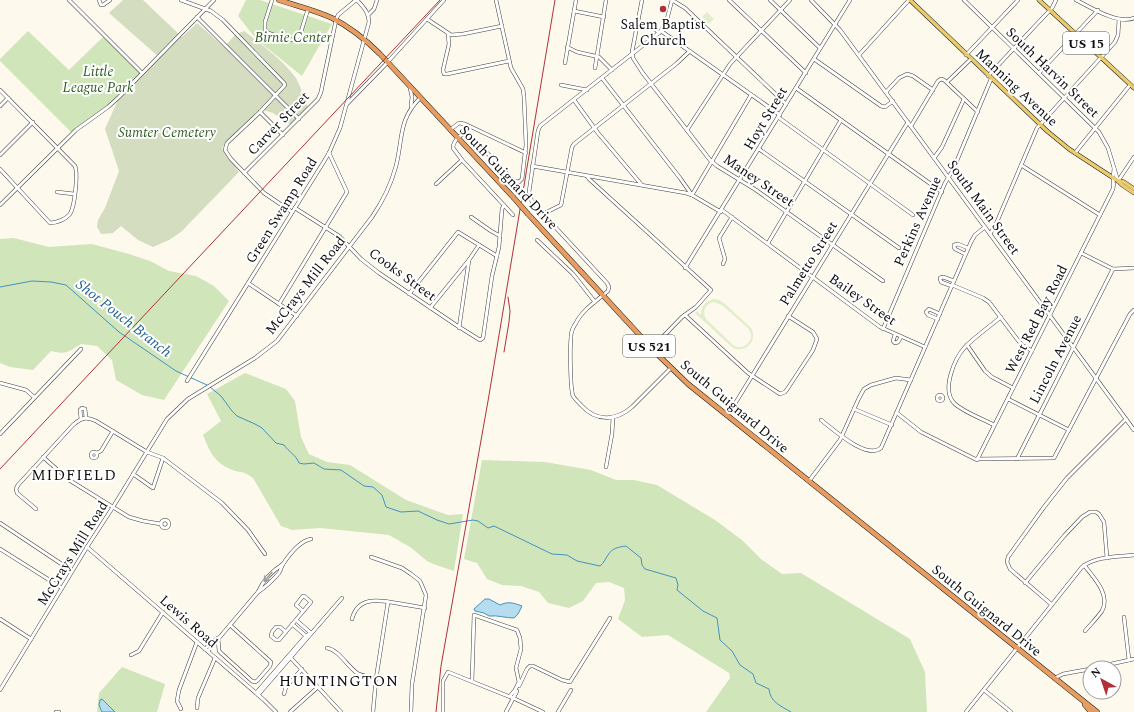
<svg xmlns="http://www.w3.org/2000/svg" width="1134" height="712" font-family="Spectral,serif">
<style>
.green{fill:#d1e5ba}
.cemetery{fill:#d4ddc0}
.pitch{fill:#e2edcb;fill-rule:evenodd}
.water{fill:#b6dcf0;stroke:#4492c1}
.lines{fill:none;stroke-linecap:round;stroke-linejoin:round}
.stream{stroke:#4492c1;stroke-width:1}
.minor-casing{stroke:#3f3f3f;stroke-width:4}
.major-casing{stroke:#1d1d1d;stroke-width:4.5}
.highway-casing{stroke:#1d1d1d;stroke-width:5.5}
.minor{stroke:#fff;stroke-width:3}
.major{stroke:#eccb6e;stroke-width:3.5}
.highway{stroke:#e79c61;stroke-width:4.5}
.rail{stroke:#b03139;stroke-width:1}
.highway-bridge-casing{stroke:#1d1d1d;stroke-width:5.5;stroke-linecap:butt}
.highway-bridge{stroke:#e79c61;stroke-width:4.5}
.oneway{stroke:#9e9e9e}
.poi-dot{fill:#b03139;stroke:#fff;stroke-width:1.5}
.labels{text-anchor:middle;stroke-width:4;stroke-linejoin:round;paint-order:stroke}
.shield{fill:#fff;stroke:#555;stroke-width:1}
.shield-label{font-size:13px;font-weight:bold;fill:#0c0c0c}
.poi-label{font-size:14px;fill:#0c0c0c;stroke:#fff}
.park-label{font-size:14px;font-style:italic;fill:#305e23;stroke:#fff}
.street-label{font-size:14px;fill:#0c0c0c;stroke:#fff}
.water-label{font-size:15px;font-style:italic;fill:#216393;stroke:#fff}
.neighbourhood-label{font-size:15px;letter-spacing:1px;fill:#0c0c0c;stroke:#fff}
</style>
<rect width="100%" height="100%" fill="#fdfaed"/>
<g class="green">
<polygon points="246,0 260,0 332,24 302,76 257,40 238,16"/>
<polygon points="28,31 69,70 104,36 142,73 119,97 72,133 0,61 0,59"/>
<path d="M14 238 49 247 92 244 129 254 150 261 169 271 196 276 214 286 229 301 164 400 142 395 116 380 112 360 97 346 81 344C68 352 66 355 51 351L33 370 10 367 0 363V239Z"/>
<path d="M245 373 286 389 295 401 301 437 309 454 327 462 350 465 406 500 448 515 463 514 454 571 436 565 427 561 410 547 389 535 320 528 292 530 281 526 253 478C243 470 243 474 233 470 214 463 210 452 203 435L221 421 207 394Z"/>
<polygon points="482,460 545,462 591,470 616,480 634,480 657,485 715,520 742,540 761,559 782,574 801,573 910,639 925,672 927,712 706,712 730,678 729,673 668,635 642,637 618,619 625,600 624,588 609,582 596,583 583,601 569,608 548,603 539,592 521,586 502,585 487,579 477,563 464,559"/>
<polygon points="122,667 165,684 157,712 97,712 99,693"/>
</g>
<path class="cemetery" d="M123 0H143L182 37 197 23 224 47 235 35 244 31C262 45 282 59 296 78 301 87 304 98 308 107L291 125 273 113 260 109 233 136 222 148 239 172 181 232 169 240 153 247 138 240 121 226 113 233 101 234 97 227 98 220 105 208 119 171 105 129 118 100 160 58 109 13Z"/>
<g class="pitch">
<polygon points="707,12 714,19 709,24 702,17"/>
<path d="M714 299 719 300 724 303 751 328C758 341 746 353 733 348L695 313 697 311 701 315C701 307 705 301 714 299ZM714 302 722 305 748 328 751 334V338C748 346 742 349 734 346L706 319C702 311 705 304 714 302Z"/>
</g>
<g class="water">
<path d="M485 599H489L500 605C508 601 514 603 522 606L518 614 514 618C505 618 498 615 489 616L484 613 475 611 474 609Z"/>
<polygon points="102,699 115,712 102,712 99,705 100,700"/>
</g>
<g class="lines">
<g class="stream">
<polyline points="0,287 32,281 51,282 66,285 119,332 176,371 207,385"/>
<path d="M210 387 221 396 232 411 237 416 255 424 262 428 276 443 284 445C289 452 296 455 299 463L304 464 314 463 324 469 341 470 364 486 373 487 382 495 386 507 401 512 418 511 437 520 449 524 473 520 478 521 488 528 494 526 552 554 567 555 577 561 600 566C604 563 605 559 608 555 612 548 619 547 626 546L641 558 642 565 645 569 676 578 678 585 677 590 703 611 717 618 720 640 732 651 740 665 753 674 756 683 769 689C770 702 781 706 791 712"/>
</g>
<defs>
<g id="minor">
<polyline points="69,0 142,73"/>
<polyline points="99,0 101,5 103,5 110,0"/>
<polyline points="181,0 211,11 223,20 284,83 285,85 260,112 227,143 225,150 231,159 264,193 292,212"/>
<polyline points="272,0 265,22 265,30 268,33 289,40 296,39 300,35 308,9"/>
<path d="M496 0 511 68 523 89 524 97 526 145 522 179 519 182 514 181 468 133C461 133 453 141 453 148L462 160 513 215"/>
<polyline points="642,0 632,52 633,58 642,72 710,160 717,166 756,190 883,281"/>
<polyline points="672,0 685,8 786,104"/>
<polyline points="729,0 806,73"/>
<polyline points="770,0 820,48"/>
<polyline points="811,0 840,30 1134,430"/>
<polyline points="964,0 1099,132 1108,148 1118,181"/>
<path d="M1076 0C1090 7 1118 25 1134 18"/>
<polyline points="574,11 604,17"/>
<polyline points="368,15 374,9 377,0"/>
<polyline points="197,17 299,119"/>
<polyline points="427,19 451,35 463,34 502,26"/>
<polyline points="637,25 655,29 659,33"/>
<polyline points="661,31 780,115"/>
<polyline points="448,34 449,44 443,70 444,74 447,74 509,61"/>
<polyline points="567,47 577,52 599,57 612,70"/>
<polyline points="859,55 909,0"/>
<polyline points="966,55 1018,0"/>
<polyline points="814,59 881,106 885,107 893,101"/>
<polyline points="565,63 576,0"/>
<polyline points="595,68 606,0"/>
<polyline points="1039,73 1098,10"/>
<polyline points="988,76 1052,8 1056,0"/>
<polyline points="602,78 680,178 692,195"/>
<polyline points="947,82 971,59"/>
<polyline points="561,85 587,90"/>
<polyline points="410,88 412,97 411,106"/>
<polyline points="796,88 942,192"/>
<path d="M0 90 75 166C78 174 75 206 70 214 66 219 57 223 50 223L0 169"/>
<polyline points="886,92 899,78 907,74 913,76 933,90"/>
<polyline points="574,100 598,133 641,184"/>
<polyline points="347,104 385,65 444,0"/>
<polyline points="0,106 8,98"/>
<polyline points="260,112 283,135"/>
<polyline points="778,117 913,215"/>
<polyline points="911,126 938,81 941,79 944,80 978,112"/>
<polyline points="450,130 459,123 465,124 526,153"/>
<polyline points="687,130 730,64 790,0"/>
<polyline points="759,149 899,248"/>
<polyline points="1075,153 1130,85"/>
<polyline points="0,155 33,122"/>
<polyline points="934,158 942,147 964,99"/>
<polyline points="1021,165 1100,215"/>
<polyline points="532,166 686,193 692,195 721,212"/>
<polyline points="244,173 318,99 321,92 323,82 336,20 338,15 356,0"/>
<polyline points="587,176 589,179 711,290 696,307 682,317 652,348"/>
<polyline points="1118,181 1134,157"/>
<polyline points="436,184 462,160"/>
<polyline points="57,192 74,194"/>
<polyline points="692,195 751,95"/>
<polyline points="0,205 76,130 108,107 119,97 214,0"/>
<polyline points="295,208 339,236 361,259 379,273 456,325 480,340 483,338 492,276 499,247 502,209 504,205"/>
<polyline points="722,210 880,327 925,347"/>
<polyline points="543,214 561,205 572,147 574,144 676,64 690,51"/>
<polyline points="471,217 491,231 500,236"/>
<polyline points="990,234 996,224 1037,128 1115,42 1118,35 1119,19"/>
<polyline points="537,240 573,274 595,302"/>
<polyline points="768,243 841,120"/>
<polyline points="1081,253 1113,269 1134,268"/>
<polyline points="965,254 955,249 954,247 954,245 958,244 968,248"/>
<polyline points="723,264 725,259 719,238 732,217"/>
<polyline points="685,268 850,0"/>
<polyline points="248,283 297,316"/>
<polyline points="952,285 983,298 989,302 1017,339 1022,345 1032,351"/>
<polyline points="952,286 941,282 940,278 943,277 954,281"/>
<polyline points="409,294 458,232 497,256"/>
<polyline points="279,304 347,192 329,153"/>
<polyline points="430,308 469,260 479,245"/>
<polyline points="685,315 748,373 780,394 785,392 788,388 813,350 817,339 813,332 788,316"/>
<polyline points="938,319 928,315 926,312 929,309 940,314"/>
<polyline points="459,328 469,260"/>
<polyline points="883,329 945,183 953,170 991,79"/>
<polyline points="895,335 893,341 895,343 898,342 901,337"/>
<polyline points="967,345 985,371 992,377 1013,388"/>
<path d="M671 368 632 407C616 421 596 422 581 405 578 402 575 399 573 396 570 387 570 347 571 337 571 332 573 327 576 323 582 310 598 300 608 291L609 287 607 283 532 202 529 192 538 131 540 126 660 32 666 23 672 0"/>
<path d="M187 381 323 163 329 153 340 128 369 22C369 12 363 7 357 0"/>
<polyline points="0,383 26,390 34,397"/>
<circle cx="940" cy="398" r="3"/>
<polyline points="1008,399 1069,430"/>
<polyline points="854,409 892,425"/>
<polyline points="897,413 921,432 975,459 1054,458 1130,314 1134,310"/>
<polyline points="726,415 736,402 908,122"/>
<polyline points="81,419 80,410 82,408 85,409 86,417"/>
<path d="M821 420C833 429 866 460 881 448L971 242 975 235 985 227"/>
<path d="M994 425C983 419 963 412 954 403 941 389 955 358 965 347 976 336 989 327 1001 317"/>
<polyline points="0,434 81,349"/>
<circle cx="94" cy="455" r="3"/>
<polyline points="97,453 101,451 113,431"/>
<polyline points="43,457 69,480 129,517 143,521 161,524"/>
<polyline points="1017,459 1113,269"/>
<path d="M977 460 1112 191C1115 186 1113 183 1113 178 1113 175 1114 172 1114 168"/>
<polyline points="606,467 612,434 613,417"/>
<polyline points="133,474 153,488 163,458"/>
<polyline points="809,481 840,440 859,398 864,389 871,385 896,378 911,380"/>
<path d="M36 509 17 493 16 489 18 485 73 425C81 418 86 416 96 421L147 452 163 458 222 503 248 530 265 554"/>
<circle cx="165" cy="524" r="4"/>
<polyline points="0,523 72,571"/>
<polyline points="87,547 264,700 276,712"/>
<polyline points="0,549 62,588"/>
<polyline points="371,557 402,568 411,574 420,581 426,595 412,684 411,712"/>
<path d="M1084 565C1093 577 1111 594 1102 611 1097 618 1091 624 1085 631"/>
<polyline points="1025,583 1064,536 1082,517 1090,512 1096,512 1099,514 1104,522 1107,558"/>
<path d="M258 592C263 581 272 571 283 564"/>
<polyline points="1051,604 1010,569 1007,562 1008,557 1044,507 1067,478 1126,419"/>
<polyline points="1124,617 1129,660"/>
<polyline points="0,619 31,639"/>
<path d="M352 619C358 596 379 600 396 603 406 605 415 606 425 608"/>
<polyline points="296,620 311,633"/>
<polyline points="292,624 306,636"/>
<polyline points="286,632 280,627 276,627 272,632 271,636 276,640 279,640 311,602 304,596 303,596 296,605 303,611"/>
<polyline points="218,638 219,651 221,653 252,681 255,682 257,681 270,666 271,662 230,625"/>
<path d="M327 648C339 650 347 666 357 673 362 676 370 677 376 679"/>
<polyline points="205,649 212,642 218,638"/>
<path d="M208 651 258 592C266 587 273 580 279 573 281 570 281 567 283 564 289 555 300 541 311 539"/>
<polyline points="131,655 139,651 163,612"/>
<polyline points="290,657 341,712"/>
<polyline points="1093,668 1134,659"/>
<polyline points="1055,678 1063,674 1090,669"/>
<polyline points="472,681 474,615 517,630 520,638 521,649 516,668 519,682 515,690 510,696"/>
<polyline points="519,686 527,669 530,666 533,666 562,680 570,682 610,618"/>
<path d="M0 690 87 547 113 507 167 419 188 399 255 358 277 341 372 217C383 201 391 185 396 166 403 139 398 120 420 98"/>
<polyline points="984,690 1011,712"/>
<polyline points="256,693 304,638 309,634"/>
<polyline points="284,694 286,687 302,669"/>
<polyline points="258,695 342,598"/>
<polyline points="197,708 198,698 215,658"/>
<polyline points="181,709 177,701 179,690 197,642"/>
<polyline points="56,712 59,712"/>
<polyline points="290,712 318,687"/>
<polyline points="373,712 376,679 388,602"/>
<polyline points="443,712 443,681 448,672 513,698 543,712"/>
<polyline points="506,712 517,691"/>
<polyline points="558,712 571,690"/>
<path d="M966 712 1082 567C1096 556 1116 557 1134 555"/>
</g>
<g id="major">
<polyline points="910,0 1047,131 1069,149 1118,181 1122,185 1134,193"/>
<polyline points="1039,0 1134,88"/>
<polyline points="1119,181 1124,182 1134,189"/>
</g>
<g id="highway">
<path d="M279 0C297 6 315 10 332 18 350 27 366 40 380 54L513 197"/>
<polyline points="528,214 657,354 688,384 1097,712"/>
<polyline points="1085,705 1091,712"/>
</g>
</defs>
<use href="#minor" class="minor-casing"/>
<use href="#major" class="major-casing"/>
<use href="#highway" class="highway-casing"/>
<use href="#minor" class="minor"/>
<use href="#major" class="major"/>
<use href="#highway" class="highway"/>
<g class="rail">
<polyline points="504,352 509,322 510,311 508,297"/>
<polyline points="0,469 440,0"/>
<polyline points="436,712 441,666 488,401 555,0"/>
</g>
<defs>
<polyline id="highway-bridge" points="513,197 528,214"/>
</defs>
<use href="#highway-bridge" class="highway-bridge-casing"/>
<use href="#highway-bridge" class="highway-bridge"/>
</g>
<defs><path id="oneway-shaft" d="M-6 0H5M1.5-3L5.5 0L1.5 3" fill="none" stroke-width="1.6" stroke-linecap="round" stroke-linejoin="round"/></defs>
<use class="oneway" href="#oneway-shaft" transform="translate(268 577) rotate(131)"/>
<circle class="poi-dot" cx="663" cy="9" r="4"/>
<g class="labels">
<g class="shield">
<rect x="1063" y="32" width="46" height="22" rx="3"/>
<rect x="623" y="335" width="52" height="22" rx="3"/>
</g>
<g class="shield-label">
<text x="1086" y="48">US 15</text>
<text x="649" y="351">US 521</text>
</g>
<g class="poi-label">
<text x="663" y="29">Salem Baptist<tspan x="663" dy="16">Church</tspan></text>
</g>
<g class="park-label">
<text x="293" y="42">Birnie Center</text>
<text x="98" y="76">Little<tspan x="98" dy="16">League Park</tspan></text>
<text x="167" y="137">Sumter Cemetery</text>
</g>
<g class="street-label">
<text transform="translate(1053 72) rotate(44)" y="5">South Harvin Street</text>
<text transform="translate(1017 87) rotate(43)" y="5">Manning Avenue</text>
<text transform="translate(765 118) rotate(-59)" y="5">Hoyt Street</text>
<text transform="translate(278 123) rotate(-46)" y="5">Carver Street</text>
<text transform="translate(509 177) rotate(47)" y="5">South Guignard Drive</text>
<text transform="translate(759 180) rotate(34)" y="5">Maney Street</text>
<text transform="translate(984 207) rotate(54)" y="5">South Main Street</text>
<text transform="translate(281 210) rotate(-58)" y="5">Green Swamp Road</text>
<text transform="translate(917 221) rotate(-66)" y="5">Perkins Avenue</text>
<text transform="translate(808 263) rotate(-58)" y="5">Palmetto Street</text>
<text transform="translate(403 274) rotate(36)" y="5">Cooks Street</text>
<text transform="translate(305 285) rotate(-52)" y="5">McCrays Mill Road</text>
<text transform="translate(863 299) rotate(35)" y="5">Bailey Street</text>
<text transform="translate(1036 319) rotate(-63)" y="5">West Red Bay Road</text>
<text transform="translate(1055 359) rotate(-63)" y="5">Lincoln Avenue</text>
<text transform="translate(735 406) rotate(40)" y="5">South Guignard Drive</text>
<text transform="translate(72 553) rotate(-58)" y="5">McCrays Mill Road</text>
<text transform="translate(987 610) rotate(39)" y="5">South Guignard Drive</text>
<text transform="translate(189 621) rotate(41)" y="5">Lewis Road</text>
</g>
<g class="water-label">
<text transform="translate(124 318) rotate(38)" y="5">Shot Pouch Branch</text>
</g>
<g class="neighbourhood-label">
<text x="74" y="480">MIDFIELD</text>
<text x="339" y="686">HUNTINGTON</text>
</g>
</g>
<g transform="translate(1102 680) rotate(320)"><circle r="19" fill="#ffffff" stroke="#9e9e9e"/>
<path d="M0-3L7 15L0 10L-7 15Z" fill="#b03139"/>
<text y="-6" font-size="11" font-weight="bold" text-anchor="middle" fill="#0c0c0c">N</text>
</g>
</svg>
